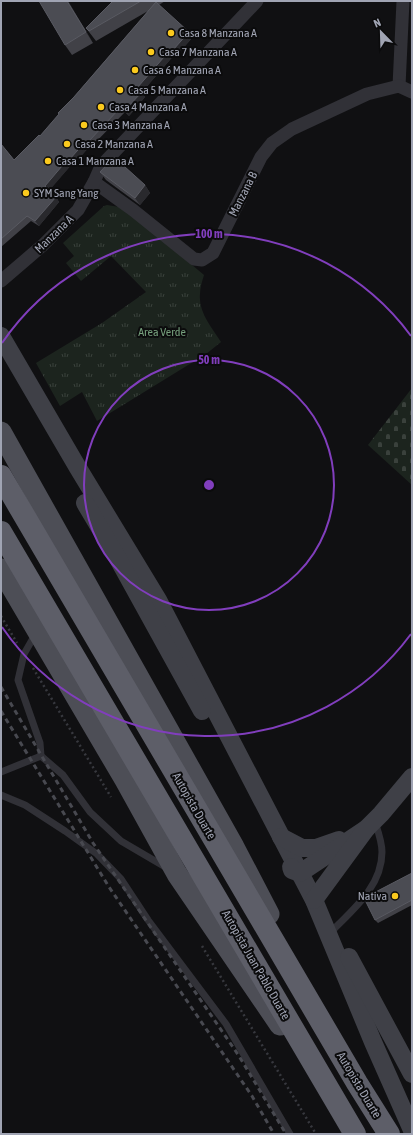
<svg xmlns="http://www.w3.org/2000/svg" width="413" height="1135" font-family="'Asap Condensed',sans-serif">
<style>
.cemetery{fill:url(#cemetery-stones)}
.park{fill:url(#park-tufts)}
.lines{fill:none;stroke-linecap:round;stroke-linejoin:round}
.path{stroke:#37383e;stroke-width:2.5;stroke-dasharray:2 3;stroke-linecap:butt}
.lane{stroke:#313137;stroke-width:7}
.street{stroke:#313137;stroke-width:13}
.secondary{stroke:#3f4047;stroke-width:18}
.primary{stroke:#4d4e56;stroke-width:21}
.highway{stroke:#5d5e68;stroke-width:22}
.rail{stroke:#484950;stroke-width:3;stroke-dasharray:5 4;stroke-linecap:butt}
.wall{fill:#414147}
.shaded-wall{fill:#29292d}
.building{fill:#4b4c53;stroke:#595a62}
.ring{fill:none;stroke:#813ebd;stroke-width:2}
.poi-dot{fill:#fbca1e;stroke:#0b0b0c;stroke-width:1.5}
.labels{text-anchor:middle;stroke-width:4;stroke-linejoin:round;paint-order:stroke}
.poi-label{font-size:12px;fill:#a0a4b3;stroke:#0b0b0c;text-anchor:start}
.street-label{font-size:12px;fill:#a0a4b3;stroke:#0b0b0c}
.park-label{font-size:12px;fill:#76a07d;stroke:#0b0b0c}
.centre{fill:#813ebd;stroke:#0b0b0c;stroke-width:2}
.ring-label{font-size:12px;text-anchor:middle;font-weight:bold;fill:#813ebd;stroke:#0b0b0c;stroke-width:4;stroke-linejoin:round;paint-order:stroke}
</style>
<defs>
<pattern id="cemetery-stones" width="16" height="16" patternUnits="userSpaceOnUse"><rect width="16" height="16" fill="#1c241e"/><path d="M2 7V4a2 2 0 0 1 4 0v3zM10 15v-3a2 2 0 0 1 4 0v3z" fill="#3a413c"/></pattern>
<pattern id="park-tufts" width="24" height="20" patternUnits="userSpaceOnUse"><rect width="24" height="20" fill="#1c241e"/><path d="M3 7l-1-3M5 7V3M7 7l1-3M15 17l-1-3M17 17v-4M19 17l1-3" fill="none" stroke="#3a413c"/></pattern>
</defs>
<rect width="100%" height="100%" fill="#101012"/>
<polygon class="cemetery" points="412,388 412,485 368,445"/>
<path class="park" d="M107 205 119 207 132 215 204 275C202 281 200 288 200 294 198 312 212 328 221 342L206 354 97 421 82 392 60 406 36 363 102 323 146 292 111 256 81 281 66 263 74 256 63 243 104 206Z"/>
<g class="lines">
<g class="path">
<polyline points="1,616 17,643"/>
<polyline points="33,668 111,797"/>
<polyline points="202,946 316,1134"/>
</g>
<g class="lane">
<polyline points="41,756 63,775 90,812 121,841 167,868"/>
<polyline points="1,772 41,756 40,743 18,680 24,654 36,633"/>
<polyline points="1,795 25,805 65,831 97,854 121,879 148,920 226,1024 290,1134"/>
<path d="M334 929C355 908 382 885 382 852 382 842 378 831 375 822"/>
</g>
<g class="street">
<polyline points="399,86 403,1"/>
<polyline points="94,182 133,210 194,259 202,260 213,253 261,157 272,143 292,129 367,94 399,86 412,92"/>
<polyline points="1,281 43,245 78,210 94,182 101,166 257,1"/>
</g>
<g class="secondary">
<polyline points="1,336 78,468 158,600 314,900 373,1042 412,1130"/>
<polyline points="85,503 117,557 202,711"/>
<polyline points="281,837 302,848 316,848 339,840"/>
<polyline points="291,867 292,870 300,873 366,829"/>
<polyline points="314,900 366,829 381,814 412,777"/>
<polyline points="349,957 412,1074"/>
</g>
<g class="primary">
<polyline points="1,432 234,847 269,914"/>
<polyline points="1,569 125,780 177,874 280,1025"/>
</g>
<g class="highway">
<polyline points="1,476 357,1083 389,1134"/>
<polyline points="1,532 355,1134"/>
</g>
<g class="rail">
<polyline points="1,687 93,843 239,1056 286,1134"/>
<polyline points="1,711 109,887 252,1096 274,1134"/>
</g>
</g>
<g class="wall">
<polygon points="68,1 93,43 72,55 65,45"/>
<polygon points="113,1 165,1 159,5 192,38 177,55 175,54 142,92 145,97 129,116 125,112 91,147 90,146 73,165 72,164 49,190 56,197 59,202 39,226 31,221 1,247 1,144 14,160 40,136 148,11 96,41 86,28"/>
<polygon points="100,172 145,185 150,193 140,205 106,180"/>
<polygon points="412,873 412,905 378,923 375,920"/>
</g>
<g class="shaded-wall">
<polygon points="67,1 68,1 93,43 86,32"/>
<polygon points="189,32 192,38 177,55 173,50"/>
<polygon points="171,49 175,54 142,92 145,97 129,116 125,110 137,88"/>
<polygon points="86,141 90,146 73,165 69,160"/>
<polygon points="68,159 72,164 49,191 45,186"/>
<polygon points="145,185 150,193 140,205 135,198"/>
<polygon points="56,197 59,202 39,226 35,221"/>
</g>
<g class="building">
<polygon points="39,1 67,1 86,32 65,45"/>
<polygon points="113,1 141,1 89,31 86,28"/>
<polygon points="156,2 189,32 173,50 171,49 137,88 142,92 125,110 121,107 88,142 86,141 69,160 68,159 45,186 56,197 35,221 27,216 1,239 1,144 14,160 39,135 40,136 59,114 58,113 74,97"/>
<polygon points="114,157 145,185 135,198 100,172"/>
<polygon points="412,873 412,900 375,920 364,898"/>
</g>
<g class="ring">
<circle cx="209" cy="485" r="125"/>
<path d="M411 634A251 251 0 0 1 2 627M2 343A251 251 0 0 1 411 336"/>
</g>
<g class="poi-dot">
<circle cx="171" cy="33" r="4"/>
<circle cx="151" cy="52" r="4"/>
<circle cx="135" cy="70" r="4"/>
<circle cx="120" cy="90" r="4"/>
<circle cx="101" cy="107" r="4"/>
<circle cx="84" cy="125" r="4"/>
<circle cx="67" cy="144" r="4"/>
<circle cx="48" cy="161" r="4"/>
<circle cx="26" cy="193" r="4"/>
<circle cx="395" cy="896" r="4"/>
</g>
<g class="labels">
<g class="poi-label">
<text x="179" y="37">Casa 8 Manzana A</text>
<text x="159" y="56">Casa 7 Manzana A</text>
<text x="143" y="74">Casa 6 Manzana A</text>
<text x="128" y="94">Casa 5 Manzana A</text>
<text x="109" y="111">Casa 4 Manzana A</text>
<text x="92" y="129">Casa 3 Manzana A</text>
<text x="75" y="148">Casa 2 Manzana A</text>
<text x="56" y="165">Casa 1 Manzana A</text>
<text x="34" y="197">SYM Sang Yang</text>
<text x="387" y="900" text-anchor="end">Nativa</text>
</g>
<g class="street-label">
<text transform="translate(243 194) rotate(-63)" y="4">Manzana B</text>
<text transform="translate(54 234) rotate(-44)" y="4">Manzana A</text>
<text transform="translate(194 806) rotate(60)" y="4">Autopista Duarte</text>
<text transform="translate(256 965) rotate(60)" y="4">Autopista Juan Pablo Duarte</text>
<text transform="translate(359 1085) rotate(59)" y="4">Autopista Duarte</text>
</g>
<g class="park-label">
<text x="162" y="336">Area Verde</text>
</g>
</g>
<circle cx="209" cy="485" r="6" class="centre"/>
<g class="ring-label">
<text x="209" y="238">100 m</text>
<text x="209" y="364">50 m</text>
</g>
<rect width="413" height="1135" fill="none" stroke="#a0a4b3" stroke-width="4"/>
<g transform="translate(381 32) rotate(337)" stroke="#0b0b0c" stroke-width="3" paint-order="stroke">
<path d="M0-3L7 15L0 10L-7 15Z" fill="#a0a4b3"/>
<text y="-6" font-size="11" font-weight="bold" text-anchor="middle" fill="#a0a4b3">N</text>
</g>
</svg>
